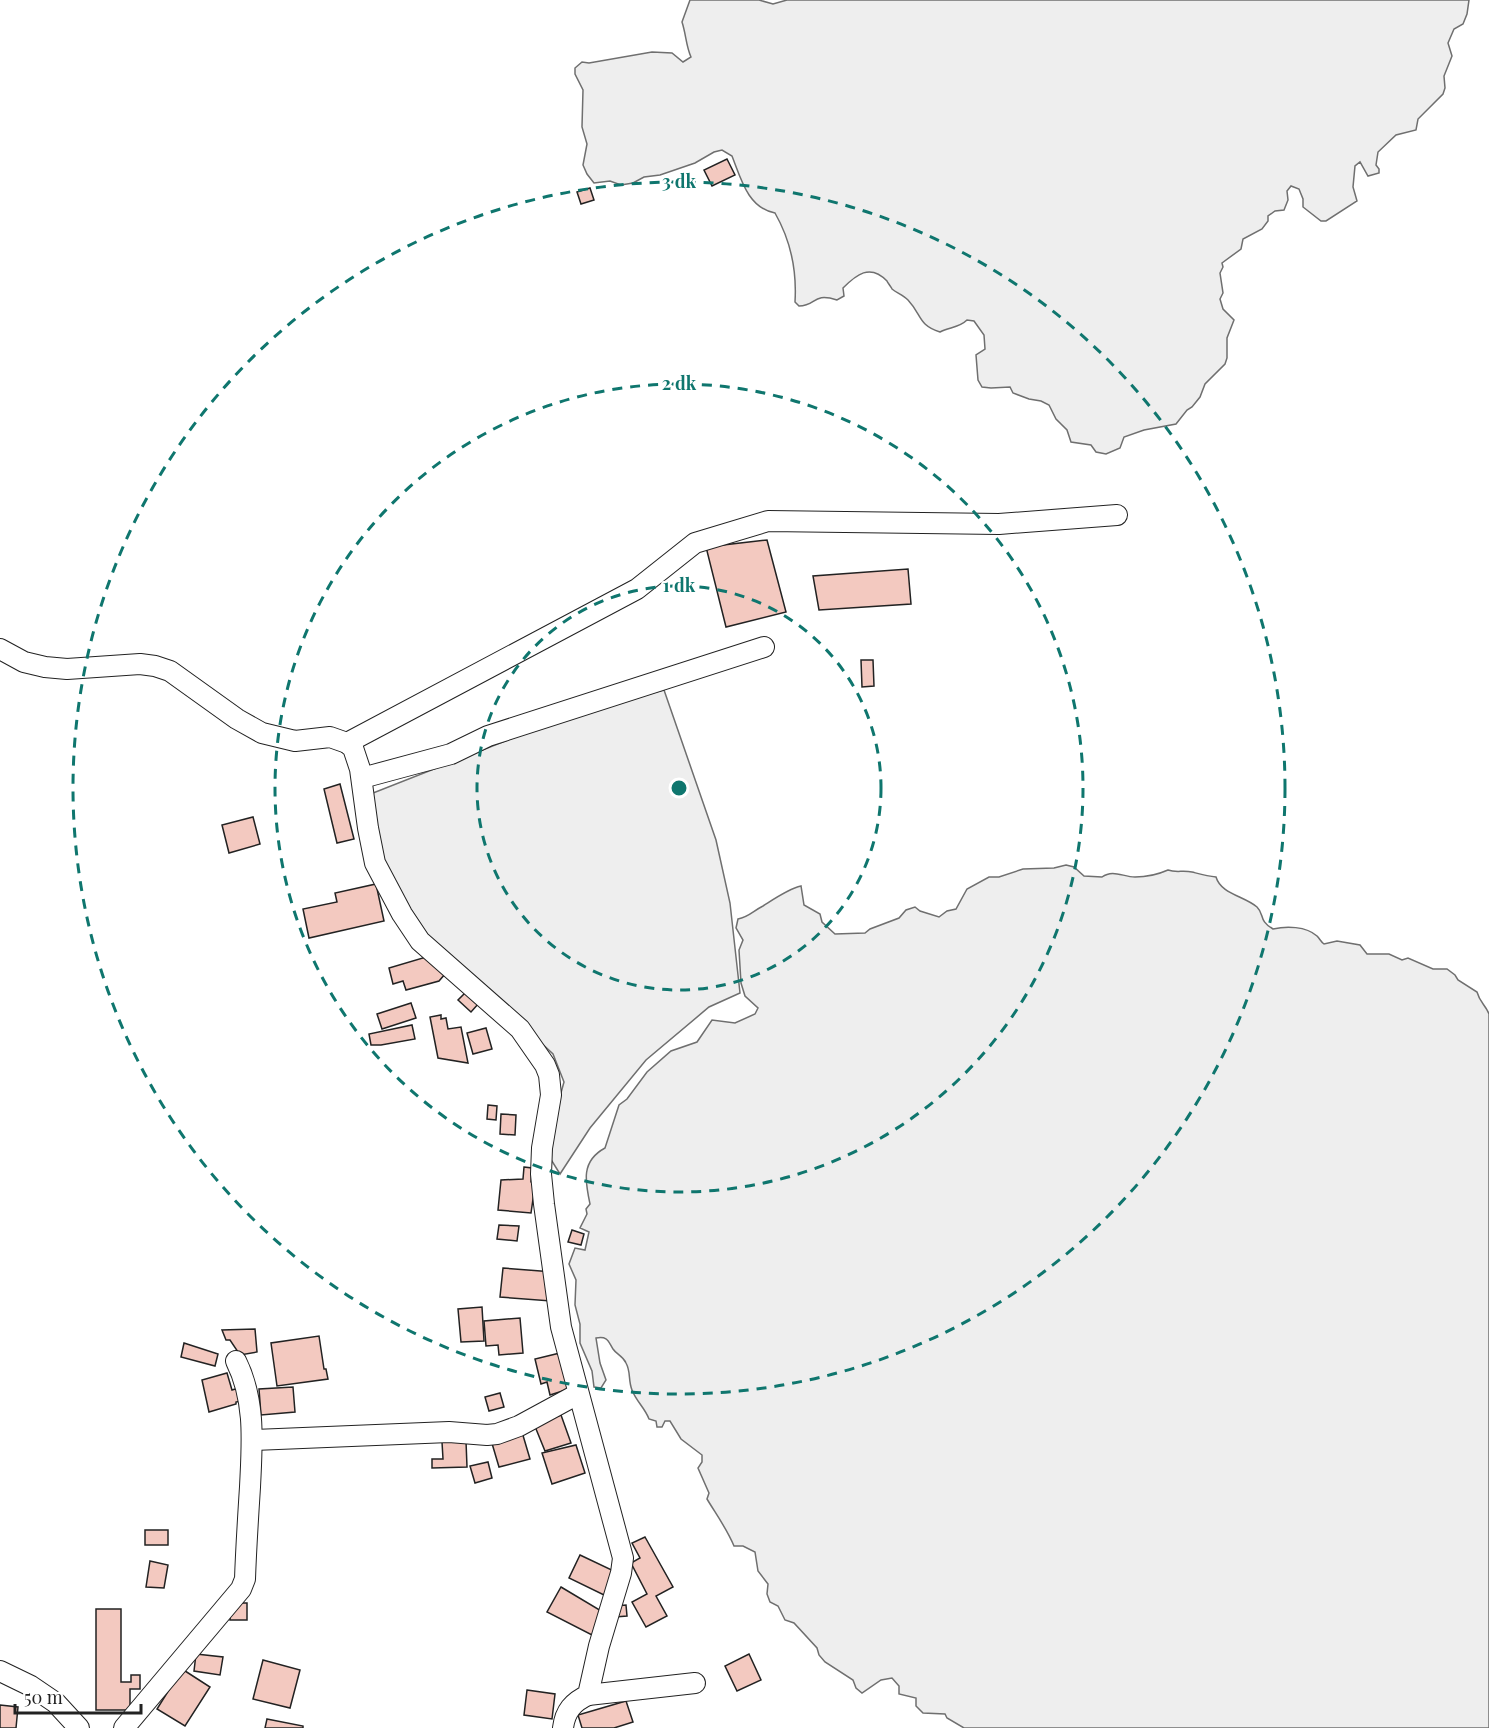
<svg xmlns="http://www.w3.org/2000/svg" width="1489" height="1728" font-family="'Playfair Display',serif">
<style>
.green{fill:#eee;stroke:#6f6f6f;stroke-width:1.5}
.building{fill:#f3c9c0;stroke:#222;stroke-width:1.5}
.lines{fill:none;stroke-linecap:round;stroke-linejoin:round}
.minor-casing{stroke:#222;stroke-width:22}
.minor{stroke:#fff;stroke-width:20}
.ring{fill:none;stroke:#0f766e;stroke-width:3;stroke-dasharray:10 8}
.centre{fill:#0f766e;stroke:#fff;stroke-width:3}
.ring-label{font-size:18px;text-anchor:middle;font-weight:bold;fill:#0f766e;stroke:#fff;stroke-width:4.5;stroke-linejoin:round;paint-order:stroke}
</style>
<rect width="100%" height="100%" fill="#fff"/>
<g class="green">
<path d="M690 0H759L773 4 787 0H1469L1467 14 1463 24 1454 29 1448 43 1452 56 1444 76 1445 88 1443 94 1418 119 1416 130 1396 135 1378 152 1376 165 1379 169V173L1368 176 1360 162 1355 166 1353 187 1357 201 1326 221H1321L1303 207V199L1299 189 1291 186 1287 191 1288 200 1284 210 1275 211 1268 216V221L1262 229 1243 239 1241 249 1222 263 1223 267 1220 273 1223 293 1220 299 1223 309 1234 320 1227 338V358L1225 364 1205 384 1200 397 1192 407 1187 410 1176 424 1144 430 1124 437 1120 448 1106 454 1096 452 1091 445 1071 442 1067 430 1056 419 1049 405 1041 401 1029 399 1013 393 1010 387 991 388 982 387 978 380 976 355 985 349 984 335 974 321 967 320C959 328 949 327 940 332 918 325 922 315 908 300 903 295 897 293 892 289 892 288 887 282 887 281 870 263 856 275 843 288L844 296 837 300C812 292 817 306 799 306L795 302C797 269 791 241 775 213 748 208 741 179 732 156L722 150 714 152 695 163 660 175 644 177 633 183 621 185 610 181 594 183 587 174 583 165 587 144 582 127 583 90 575 74V68L582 62 589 63 652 52 672 53 683 62 691 57C686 46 686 34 682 22Z"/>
<polygon points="664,690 716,840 730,903 740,993 709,1007 646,1060 590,1128 560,1174 545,1150 564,1082 553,1054 431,940 378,860 368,795 589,708"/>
<path d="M1066 865 1074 867 1084 876 1102 877C1113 869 1123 877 1135 877 1145 877 1159 874 1168 870 1176 873 1183 870 1192 872 1200 874 1207 876 1216 877 1221 894 1244 896 1257 907 1265 915 1258 920 1273 929 1286 926 1306 926 1317 936 1320 939 1321 942 1324 944L1337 941 1360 945 1367 954H1389L1402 960 1408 958 1433 969H1447L1455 975 1458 980 1477 992C1480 1003 1485 1004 1489 1014V1728H964L947 1718 945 1714 923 1713 916 1706V1698L899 1694V1686L892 1678 881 1680 862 1693 856 1688 853 1680 825 1662 819 1655 817 1648 794 1623 785 1620 778 1606 770 1602 767 1594 768 1584 758 1571 755 1552 743 1546H734C727 1529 716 1514 707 1499L709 1493 698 1468 702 1462V1455L681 1439 670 1421H665L662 1427H657L656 1421 649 1419C645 1408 636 1401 632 1390 628 1380 631 1372 626 1363 623 1356 617 1355 613 1349 608 1341 608 1336 596 1338L600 1363 606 1380 601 1388 594 1387 592 1371 580 1343V1324L575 1305 576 1280 569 1264 575 1248 585 1250 589 1232 580 1228 587 1214 586 1209 590 1204C585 1181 581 1161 605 1148L619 1105 627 1099 647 1072 671 1051 697 1042 712 1020 735 1023 755 1014 758 1008 745 996 741 983 739 950 743 940 736 928 738 919C749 917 753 911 763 906 774 899 788 889 801 886L804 905 820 914 822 922 835 934 865 933 870 929 899 918 906 910 915 907 920 911 939 917 947 911 956 909 967 889 989 877H999L1023 869 1054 868Z"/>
</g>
<g class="building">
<polygon points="727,159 735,175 712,186 704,170"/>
<polygon points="590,188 594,200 581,204 577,192"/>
<polygon points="767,540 786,612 726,627 706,547"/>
<polygon points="908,569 911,604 819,610 813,576"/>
<polygon points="861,660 873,660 874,686 862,687"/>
<polygon points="340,784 354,839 337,843 324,789"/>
<polygon points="253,817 260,844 229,853 222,825"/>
<polygon points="376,884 384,921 309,938 303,909 337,902 335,893"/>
<polygon points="426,957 445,974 439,981 406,990 403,981 393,984 389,968"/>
<polygon points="467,991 479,1003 471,1012 458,1000"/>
<polygon points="411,1003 416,1018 382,1029 377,1014"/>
<polygon points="441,1015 441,1019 446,1018 448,1029 461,1027 468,1063 438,1058 430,1017"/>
<polygon points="412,1025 415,1039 381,1045 371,1045 369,1034"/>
<polygon points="486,1028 492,1049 473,1054 467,1033"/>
<polygon points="488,1105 497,1106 496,1120 487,1119"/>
<polygon points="501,1114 516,1115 515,1135 500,1134"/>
<polygon points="524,1167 532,1168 531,1182 535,1185 531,1213 498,1210 501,1180 523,1179"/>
<polygon points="499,1225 519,1226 517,1241 497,1239"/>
<polygon points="572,1230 584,1234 581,1245 568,1242"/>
<polygon points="503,1268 553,1272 551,1301 500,1297"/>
<polygon points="482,1307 484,1341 461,1342 458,1309"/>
<polygon points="520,1318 523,1353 499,1355 498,1345 486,1346 484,1321"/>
<polygon points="255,1329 257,1352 240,1355 230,1340 226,1340 222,1330"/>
<polygon points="319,1336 324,1369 326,1369 328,1379 277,1386 271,1343"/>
<polygon points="184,1343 218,1354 215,1366 181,1357"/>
<polygon points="560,1353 569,1389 550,1395 547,1382 541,1384 535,1359"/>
<polygon points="227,1373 232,1390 242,1387 245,1400 236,1402 236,1404 209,1412 202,1380"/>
<polygon points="293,1387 295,1412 261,1415 259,1389"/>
<polygon points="500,1393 504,1407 489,1411 485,1397"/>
<polygon points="561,1415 571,1443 545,1451 534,1424"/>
<polygon points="522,1432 530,1459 499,1467 491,1440"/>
<polygon points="466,1441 467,1467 432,1468 432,1459 443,1459 442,1442"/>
<polygon points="576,1445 585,1473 552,1484 542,1453"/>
<polygon points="488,1462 492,1478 475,1483 470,1466"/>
<rect x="145" y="1530" width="23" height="15"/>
<polygon points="645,1537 673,1587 656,1596 667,1616 646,1627 632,1602 647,1594 631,1563 640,1558 632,1543"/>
<polygon points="580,1555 616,1572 604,1595 569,1578"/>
<polygon points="150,1561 168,1565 164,1588 146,1587"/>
<polygon points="561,1587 603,1612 592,1635 547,1612"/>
<polygon points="231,1603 247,1603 247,1620 230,1620"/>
<polygon points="626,1605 627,1616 615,1617 614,1606"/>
<polygon points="96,1609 121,1609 121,1682 131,1682 131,1675 140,1675 140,1689 130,1689 130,1710 96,1710"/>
<polygon points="196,1654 223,1657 220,1675 194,1671"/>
<polygon points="749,1654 761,1680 737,1691 725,1666"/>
<polygon points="263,1660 300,1670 290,1708 253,1699"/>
<polygon points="182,1669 210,1687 185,1726 157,1709"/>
<polygon points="527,1690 555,1694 552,1719 524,1715"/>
<polygon points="626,1701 633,1722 614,1728 582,1728 578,1715"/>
<polygon points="0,1705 18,1707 16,1728 0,1728"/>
<polygon points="267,1719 303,1726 303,1728 265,1728"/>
</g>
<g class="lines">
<defs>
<g id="minor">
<path d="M0 649 24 662 45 667 67 669 140 664 155 666 170 671 237 719 262 733 295 741 330 737 347 743 353 748 360 769 368 828 375 863 402 914 420 941 520 1029 545 1065 549 1075 551 1095 542 1148 541 1174 544 1204 561 1327 623 1558 621 1573 599 1646 588 1695C573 1702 565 1711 563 1728"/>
<polyline points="347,743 637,589 695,543 768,521 999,524 1117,515"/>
<polyline points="362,778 451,754 488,736 764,647"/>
<polyline points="252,1440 449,1432 487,1435 497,1434 519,1426 578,1394"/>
<polyline points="0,1671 31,1686 56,1703 79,1728"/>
<polyline points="588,1695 695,1683"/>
<path d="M124 1728 241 1589 245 1579C246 1549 248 1518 250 1487 252 1444 256 1401 236 1361"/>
</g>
</defs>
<use href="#minor" class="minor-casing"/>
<use href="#minor" class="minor"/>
</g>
<g class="ring">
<circle cx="679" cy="788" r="202"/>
<circle cx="679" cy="788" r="404"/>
<circle cx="679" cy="788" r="606"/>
</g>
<circle cx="679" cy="788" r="9" class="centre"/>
<g class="ring-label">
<text x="679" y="188">3 dk</text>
<text x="679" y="390">2 dk</text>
<text x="679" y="592">1 dk</text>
</g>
<path d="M15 1704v9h126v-9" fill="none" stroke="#222222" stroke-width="3"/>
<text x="24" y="1704" font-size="18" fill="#222222" stroke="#ffffff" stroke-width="4.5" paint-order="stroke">50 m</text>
</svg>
